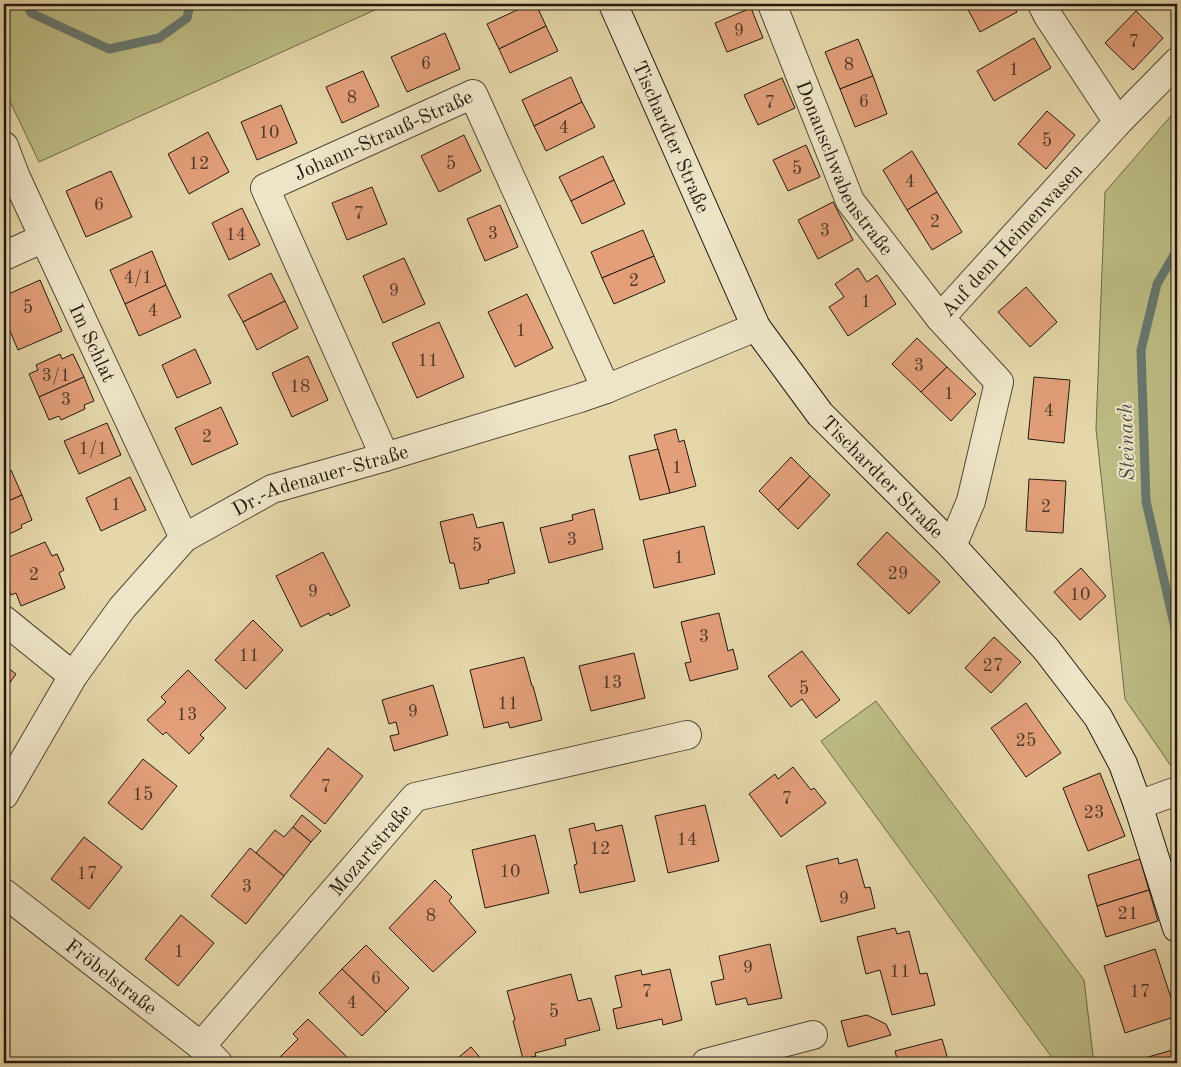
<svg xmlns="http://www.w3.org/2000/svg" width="1181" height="1067" font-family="'Old Standard TT',serif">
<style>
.green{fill:#bcbc84;stroke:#6e6a4a}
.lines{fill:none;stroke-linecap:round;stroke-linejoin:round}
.stream{stroke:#68786f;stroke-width:9}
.building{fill:#e29f7a;stroke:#211910}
.street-casing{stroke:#524836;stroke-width:30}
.secondary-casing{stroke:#211910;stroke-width:30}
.street{stroke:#eee5c8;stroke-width:28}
.secondary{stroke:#eee5c8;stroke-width:28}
.labels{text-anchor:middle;stroke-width:4;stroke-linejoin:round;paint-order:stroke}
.number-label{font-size:18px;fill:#513a2a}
.street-label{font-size:20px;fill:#211910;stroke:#eee5c8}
.water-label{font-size:21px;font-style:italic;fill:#4a5148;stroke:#eee5c8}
</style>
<rect width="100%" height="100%" fill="#e5d7aa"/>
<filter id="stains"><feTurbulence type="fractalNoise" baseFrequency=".004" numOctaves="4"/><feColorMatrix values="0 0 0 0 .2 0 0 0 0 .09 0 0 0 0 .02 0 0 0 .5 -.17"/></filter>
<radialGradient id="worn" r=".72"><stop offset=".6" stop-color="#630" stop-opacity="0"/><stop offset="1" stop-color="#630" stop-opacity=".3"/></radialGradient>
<g class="green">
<polygon points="4,4 388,4 39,162 4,89"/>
<polygon points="1177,109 1177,764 1171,766 1125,699 1096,429 1105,192"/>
<polygon points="876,701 1084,980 1094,1063 1049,1063 1053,1059 821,741"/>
</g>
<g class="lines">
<g class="stream">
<polyline points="27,4 31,13 109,49 159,38 187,18 190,4"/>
<polyline points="1177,250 1157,284 1141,350 1146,501 1177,637"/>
</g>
</g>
<g class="building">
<polygon points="530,4 536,4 546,26 499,49 487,24"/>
<polygon points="965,4 1012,4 1017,12 980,32"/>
<polygon points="751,8 763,38 727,52 715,23"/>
<polygon points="1136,11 1163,38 1133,70 1105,43"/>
<polygon points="546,26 558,51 510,73 499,49"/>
<polygon points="445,33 460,69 407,92 391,57"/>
<polygon points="1034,38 1051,68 994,101 977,71"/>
<polygon points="858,39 873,76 840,89 825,52"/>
<polygon points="363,71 379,106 342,123 326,87"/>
<polygon points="873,76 887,114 855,127 840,89"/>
<polygon points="571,77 582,102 534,126 522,100"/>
<polygon points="782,78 795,108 758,125 744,95"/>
<polygon points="582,102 595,127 546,151 534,126"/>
<polygon points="281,105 297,143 257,160 241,122"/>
<polygon points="1047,111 1075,135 1046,169 1018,144"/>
<polygon points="208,132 229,172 189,194 168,154"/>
<polygon points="464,135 481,171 439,192 421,156"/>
<polygon points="806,145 820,177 788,191 773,160"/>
<polygon points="912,151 937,192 907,210 883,170"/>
<polygon points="603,156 614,180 571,201 559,177"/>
<polygon points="111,171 132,217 86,237 66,191"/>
<polygon points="614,180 625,204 582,224 571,201"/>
<polygon points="372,187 387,224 347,240 332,203"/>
<polygon points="937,192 962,232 932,250 907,210"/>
<polygon points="833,202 853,240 818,259 798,220"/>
<polygon points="500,205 518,247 485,261 467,219"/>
<polygon points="242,208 260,245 229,260 212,223"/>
<polygon points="643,230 654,256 602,278 591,252"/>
<polygon points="152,251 166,285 125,304 110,270"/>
<polygon points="654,256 665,282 614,304 602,278"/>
<polygon points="404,258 425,304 383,323 363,276"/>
<polygon points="858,268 867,282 877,275 896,304 848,336 829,307 844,297 835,284"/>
<polygon points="271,273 285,301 243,322 228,295"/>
<polygon points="40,280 62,331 18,350 4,317 4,296"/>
<polygon points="166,285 181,317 139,336 125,304"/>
<polygon points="1026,287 1057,322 1030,347 998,312"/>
<polygon points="527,294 553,348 515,367 488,312"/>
<polygon points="285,301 298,328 257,350 243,322"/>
<polygon points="439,322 464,377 417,398 392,343"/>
<polygon points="917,338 947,367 921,392 892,364"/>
<polygon points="195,349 211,383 177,398 162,365"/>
<polygon points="60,354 62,359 73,354 84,377 39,397 29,374 38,370 36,365"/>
<polygon points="308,356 328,400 292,417 272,373"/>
<polygon points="947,367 976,394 951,421 921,392"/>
<polygon points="84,377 94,401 84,405 85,409 61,420 59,416 49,420 39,397"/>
<polygon points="1034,377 1070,380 1064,443 1028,439"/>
<polygon points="221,407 238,444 192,465 175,428"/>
<polygon points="107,423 121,455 79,474 64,441"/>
<polygon points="676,429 679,442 684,440 696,486 670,493 654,435"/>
<polygon points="658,449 670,493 640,500 629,456"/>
<polygon points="791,457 810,476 778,510 759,491"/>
<polygon points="11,470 22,495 4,503 4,473"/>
<polygon points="810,476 830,495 798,529 778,510"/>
<polygon points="130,477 146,510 101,531 86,498"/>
<polygon points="1029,479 1066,481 1063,533 1026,531"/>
<polygon points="22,495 32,520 21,525 22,528 5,536 4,534 4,503"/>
<polygon points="594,509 603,549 549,563 540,528 573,520 572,515"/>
<polygon points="473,514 477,528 503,522 515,573 488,580 489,583 460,589 454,563 450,563 440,522"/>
<polygon points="704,526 715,574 654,588 643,540"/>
<polygon points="887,532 940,582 909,614 857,564"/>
<polygon points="45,542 52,556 57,554 64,570 59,573 65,588 21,606 16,593 11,595 4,578 9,576 4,564 4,559"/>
<polygon points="323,552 350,606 330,616 329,613 301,627 276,576"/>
<polygon points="1081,568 1106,596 1080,620 1054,592"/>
<polygon points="719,613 728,651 733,649 738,669 690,681 685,663 691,662 681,622"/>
<polygon points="253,620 283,650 246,689 215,660"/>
<polygon points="994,637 1021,662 991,693 965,668"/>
<polygon points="802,651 840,700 816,718 802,699 791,707 768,676"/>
<polygon points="634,653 645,698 591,711 579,666"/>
<polygon points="524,657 532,686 533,686 542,720 510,728 508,722 484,728 470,670"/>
<polygon points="4,665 16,674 4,691"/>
<polygon points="188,670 226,708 200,735 204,738 189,754 166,732 163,735 147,720 166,702 161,697"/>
<polygon points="433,685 448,735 394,751 390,736 399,734 396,722 389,724 382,700"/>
<polygon points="1026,703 1061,753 1026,777 991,728"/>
<polygon points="328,748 363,776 325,824 290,796"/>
<polygon points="143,759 177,786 142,830 108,803"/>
<polygon points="793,767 811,790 814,788 826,803 781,837 749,794 775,774 778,779"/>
<polygon points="1100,773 1125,836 1088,851 1063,788"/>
<polygon points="705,805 719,861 668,873 655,816"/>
<polygon points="302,815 321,831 311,842 293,827"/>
<polygon points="594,823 596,831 622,825 635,881 580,893 574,865 577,864 569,829"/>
<polygon points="293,827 311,842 284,876 256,853 275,830 284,837"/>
<polygon points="535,835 549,893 485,908 472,850"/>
<polygon points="84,837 122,867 89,909 51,879"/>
<polygon points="250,848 284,876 246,924 211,896"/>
<polygon points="838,858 839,864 857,859 865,888 870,887 875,908 821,922 806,866"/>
<polygon points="1140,859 1149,890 1097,906 1088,875"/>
<polygon points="435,880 452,897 449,901 476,932 433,972 389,928"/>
<polygon points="1149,890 1158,921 1106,937 1097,906"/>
<polygon points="181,915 214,943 178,986 145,959"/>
<polygon points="895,928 897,934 909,931 920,974 927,973 935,1005 892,1015 880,970 866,974 857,937"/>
<polygon points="770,944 782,998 748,1005 746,998 716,1005 711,982 724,979 719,956"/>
<polygon points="366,945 409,988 386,1012 342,969"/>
<polygon points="1155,949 1177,1016 1125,1033 1104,966"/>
<polygon points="342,969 386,1012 362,1036 319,993"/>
<polygon points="670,969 682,1020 663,1025 662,1019 617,1029 613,1009 622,1007 615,976 641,970 642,975"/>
<polygon points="571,974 578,1001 591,998 600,1030 565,1039 566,1045 535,1053 536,1056 523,1059 513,1021 515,1020 507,991"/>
<polygon points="867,1015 886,1024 891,1035 848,1047 841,1021"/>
<polygon points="308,1019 347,1057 340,1063 274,1063 298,1039 293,1034"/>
<polygon points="942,1039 949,1063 898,1063 895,1051"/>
<polygon points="471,1047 485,1063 457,1063 461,1060 459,1057"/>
<polygon points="1176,1049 1177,1055 1177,1063 1127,1063"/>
</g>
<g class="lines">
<defs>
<g id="street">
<path id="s1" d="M772 4 850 201 940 318"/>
<polyline points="1042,4 1048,16 1118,122"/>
<path id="s2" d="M4 146 15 175 44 238 184 538"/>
<polyline points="4,256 44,238"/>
<path id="s3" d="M385 457 265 188 473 94 606 389"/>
<path id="s4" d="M952 546 971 501 999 382 940 318 1118 122 1177 62"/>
<polyline points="4,620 73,676"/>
<path id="s5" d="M4 795 73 676 122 608 184 538 272 489 385 457 580 398 606 389 756 327"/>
<polyline points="1138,805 1177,791"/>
<path id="s6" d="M4 893 201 1046 218 1063"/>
<path id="s7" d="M201 1046 415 797 687 735"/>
<polyline points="706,1063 813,1035"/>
</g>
<g id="secondary">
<path id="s8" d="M613 4 756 327 820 414 952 546 1046 649 1098 717 1123 764 1138 805 1177 928"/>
</g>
</defs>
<use href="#street" class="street-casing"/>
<use href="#secondary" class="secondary-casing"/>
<use href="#street" class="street"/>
<use href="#secondary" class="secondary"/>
</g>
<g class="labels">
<g class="number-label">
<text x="739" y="36">9</text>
<text x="1134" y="47">7</text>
<text x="426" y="69">6</text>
<text x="849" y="70">8</text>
<text x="1014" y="75">1</text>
<text x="352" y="103">8</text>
<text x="864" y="107">6</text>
<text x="770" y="108">7</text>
<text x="564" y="133">4</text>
<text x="269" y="138">10</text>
<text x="1047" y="146">5</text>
<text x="199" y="169">12</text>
<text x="451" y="169">5</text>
<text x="797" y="174">5</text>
<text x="910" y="187">4</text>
<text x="99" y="210">6</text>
<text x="359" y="219">7</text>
<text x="935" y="227">2</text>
<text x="825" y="236">3</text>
<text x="493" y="239">3</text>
<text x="236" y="240">14</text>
<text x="138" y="283">4/1</text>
<text x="634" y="286">2</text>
<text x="394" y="296">9</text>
<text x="866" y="307">1</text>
<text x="28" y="313">5</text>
<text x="153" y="316">4</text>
<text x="521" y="336">1</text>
<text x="428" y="366">11</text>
<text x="919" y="371">3</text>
<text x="56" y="381">3/1</text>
<text x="300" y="392">18</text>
<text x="949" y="399">1</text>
<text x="66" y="405">3</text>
<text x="1049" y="416">4</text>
<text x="207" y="442">2</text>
<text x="93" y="454">1/1</text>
<text x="677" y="473">1</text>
<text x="116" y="510">1</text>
<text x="1046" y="512">2</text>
<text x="572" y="545">3</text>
<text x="477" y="551">5</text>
<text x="679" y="563">1</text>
<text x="898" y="579">29</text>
<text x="34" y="580">2</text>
<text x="313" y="597">9</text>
<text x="1080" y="600">10</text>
<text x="704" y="642">3</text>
<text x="249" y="661">11</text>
<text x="993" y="671">27</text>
<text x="612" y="688">13</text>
<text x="804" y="694">5</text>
<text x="508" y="709">11</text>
<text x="413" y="717">9</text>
<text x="187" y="720">13</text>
<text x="1026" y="746">25</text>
<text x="326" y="792">7</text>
<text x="143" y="800">15</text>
<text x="787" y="804">7</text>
<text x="1094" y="818">23</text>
<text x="687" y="845">14</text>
<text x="600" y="854">12</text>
<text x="510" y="877">10</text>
<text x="87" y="879">17</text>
<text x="247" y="892">3</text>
<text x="844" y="904">9</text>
<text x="1128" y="919">21</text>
<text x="431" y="921">8</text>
<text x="179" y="957">1</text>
<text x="748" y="973">9</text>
<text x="900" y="977">11</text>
<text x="376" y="984">6</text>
<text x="647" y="997">7</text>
<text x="1140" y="997">17</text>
<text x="352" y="1008">4</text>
<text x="554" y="1017">5</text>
</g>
<g class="street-label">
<text dy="7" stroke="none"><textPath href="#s8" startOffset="145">Tischardter Straße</textPath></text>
<text dy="7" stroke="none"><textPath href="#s3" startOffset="424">Johann-Strauß-Straße</textPath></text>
<text dy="7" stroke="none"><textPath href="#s1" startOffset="180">Donauschwabenstraße</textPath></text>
<text dy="7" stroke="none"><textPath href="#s4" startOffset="364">Auf dem Heimenwasen</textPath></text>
<text dy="7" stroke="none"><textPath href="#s2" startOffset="216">Im Schlat</textPath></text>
<text dy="7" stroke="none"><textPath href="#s8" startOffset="550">Tischardter Straße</textPath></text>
<text dy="7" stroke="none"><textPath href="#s5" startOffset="464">Dr.-Adenauer-Straße</textPath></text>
<text dy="7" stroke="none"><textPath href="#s7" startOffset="259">Mozartstraße</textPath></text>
<text dy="7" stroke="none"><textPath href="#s6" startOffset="136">Fröbelstraße</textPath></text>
</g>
<g class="water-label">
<text transform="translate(1126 442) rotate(-92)" y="7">Steinach</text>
</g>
</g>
<rect width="1181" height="1067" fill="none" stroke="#e5d7aa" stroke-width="20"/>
<rect x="5" y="5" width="1171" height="1057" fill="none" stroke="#211910" stroke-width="2.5"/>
<rect x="10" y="10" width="1161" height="1047" fill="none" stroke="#211910"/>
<rect width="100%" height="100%" filter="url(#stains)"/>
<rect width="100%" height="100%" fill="url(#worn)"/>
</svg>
